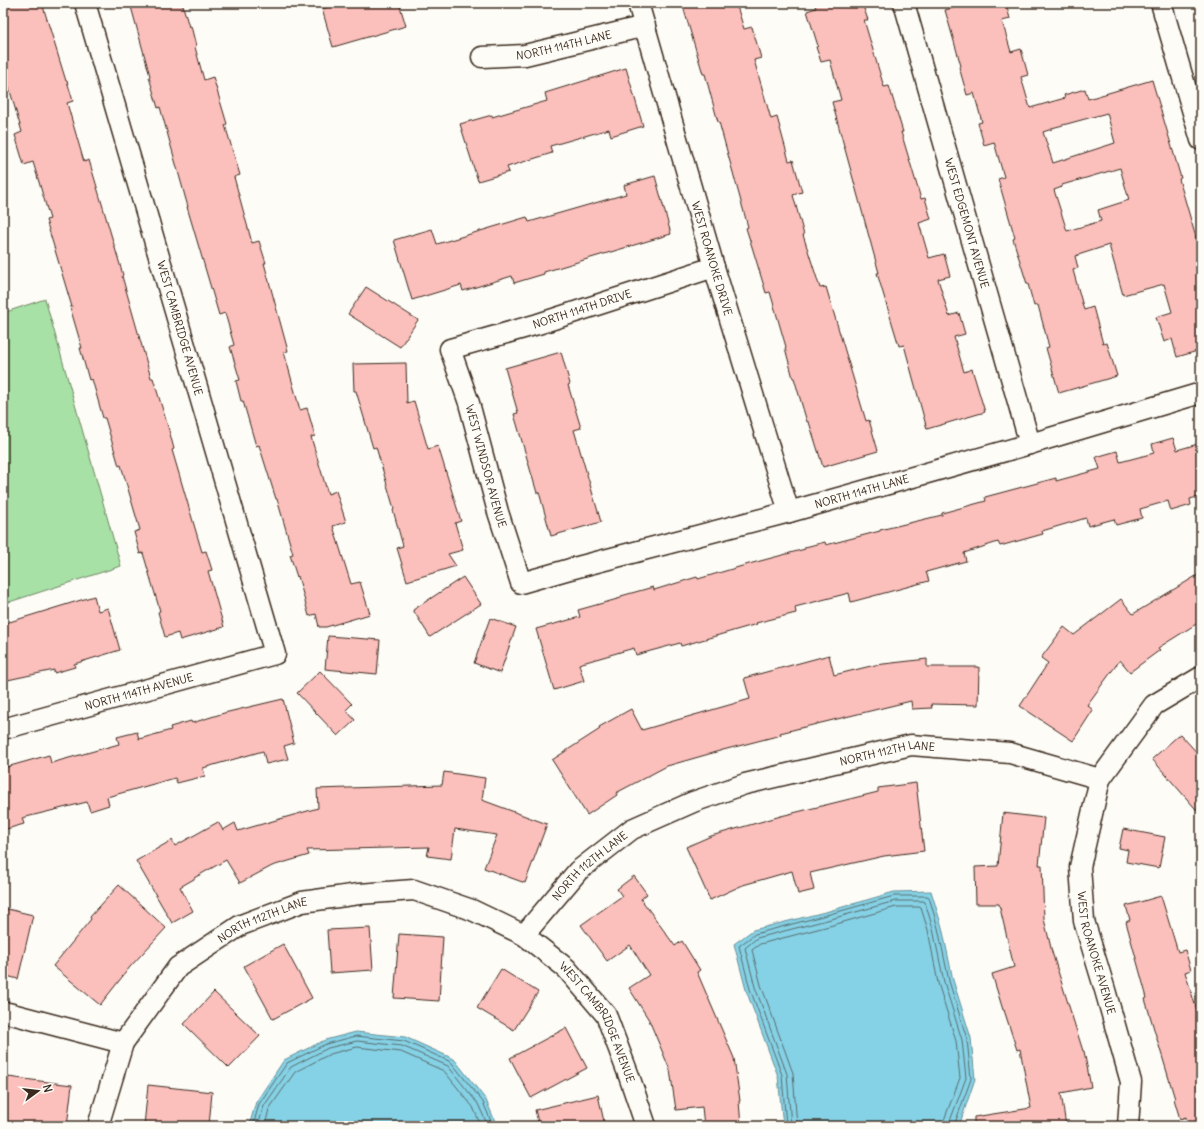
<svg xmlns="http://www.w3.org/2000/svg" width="1204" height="1129" font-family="Delius,sans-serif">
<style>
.green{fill:#a7e1a6;stroke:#718662}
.water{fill:#85d1e5;stroke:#678e95}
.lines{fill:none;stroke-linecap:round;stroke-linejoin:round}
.shore{stroke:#596d6e;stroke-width:1}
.building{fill:#fbbfbc;stroke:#3b2a1e;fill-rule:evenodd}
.street-casing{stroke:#3b2a1e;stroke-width:23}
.street{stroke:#fdfcf7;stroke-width:20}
.labels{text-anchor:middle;stroke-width:4;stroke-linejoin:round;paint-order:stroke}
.street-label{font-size:11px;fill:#3b2a1e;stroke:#fdfcf7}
</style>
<rect width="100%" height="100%" fill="#fdfcf7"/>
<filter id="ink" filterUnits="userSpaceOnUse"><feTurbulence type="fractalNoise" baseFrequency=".025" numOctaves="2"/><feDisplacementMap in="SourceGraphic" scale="8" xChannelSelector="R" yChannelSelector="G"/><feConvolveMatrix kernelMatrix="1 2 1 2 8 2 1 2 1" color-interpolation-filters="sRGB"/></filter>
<g filter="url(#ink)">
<polygon class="green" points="45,299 121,566 3,604 3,313"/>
<g class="water">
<polygon points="931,891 942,927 953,980 971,1038 975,1079 959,1126 783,1126 778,1076 746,990 734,944 753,930 829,911 894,892"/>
<polygon points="356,1032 405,1037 454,1059 486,1100 497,1126 249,1126 256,1102 284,1060 325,1040"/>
</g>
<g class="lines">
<g class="shore">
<polyline points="253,1126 259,1104 287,1063 326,1044 356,1036 404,1041 451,1062 483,1102 493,1126"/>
<polyline points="258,1126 264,1106 291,1067 328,1048 357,1041 402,1046 448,1066 478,1104 488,1126"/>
<polyline points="265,1126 269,1109 295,1072 330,1054 357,1047 401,1052 444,1071 473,1107 481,1126"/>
<polyline points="786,1126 782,1075 750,989 739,946 755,934 830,914 894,896 927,896 929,897 938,928 949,981 967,1039 971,1079 955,1123 955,1126"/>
<polyline points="791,1126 787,1074 755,987 745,948 757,938 831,919 895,901 923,901 925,902 933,929 944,982 962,1040 966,1078 950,1121 950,1126"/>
<polyline points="797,1126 793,1073 761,985 752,950 760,944 833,925 896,907 919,907 921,908 928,930 938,983 956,1041 960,1078 944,1120 944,1126"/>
</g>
</g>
<g class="building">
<polygon points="3,3 42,3 66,81 67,81 73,101 67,103 84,162 89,160 123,275 122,276 151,378 153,378 169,430 174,449 172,450 202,552 206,551 212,570 208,571 224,627 180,640 178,633 165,637 158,612 160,611 143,553 140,554 134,532 140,530 121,465 119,466 105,418 103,418 92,379 89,380 80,348 82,348 70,307 72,307 46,220 50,219 33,162 24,165 15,135 22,132 3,67"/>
<polygon points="130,3 182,3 189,27 191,26 196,46 195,47 204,80 213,77 227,124 225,125 240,175 234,177 252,243 259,241 266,263 264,263 288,351 284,352 300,410 307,408 315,436 311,437 328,494 336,491 346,522 333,526 351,584 360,582 370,614 326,627 319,627 316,614 309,616 298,576 297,577 290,555 293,554 277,499 276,499 259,445 256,446 243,401 241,401 236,381 240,380 230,347 234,345 225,313 219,315 187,207 188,207 160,107 158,108 149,77 150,76"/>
<polygon points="343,3 399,3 406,26 333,47 322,9"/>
<polygon points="682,3 736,3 744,29 752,27 761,58 754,60 771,119 777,117 789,161 793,160 802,192 793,195 804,235 803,235 820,288 826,287 866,421 869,420 878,451 823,467 809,422 807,422 794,378 793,378 785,348 786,347 770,292 766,293 753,250 746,228 748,227 719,122 718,122 705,74 703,74"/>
<polygon points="814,3 862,3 868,20 864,20 884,87 889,86 903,132 901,132 921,199 925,198 931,219 919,223 929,258 944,254 950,276 938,279 949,316 959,313 965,334 954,337 964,372 972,369 985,412 927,429 904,345 899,346 877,273 879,273 832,102 841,100 830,60 821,62 816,47 818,46 807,11 816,8"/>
<path d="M970 3H1006L1010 19 1002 21 1011 52 1021 49 1028 75 1021 77 1030 108 1065 98 1064 95 1085 89 1088 99 1152 80 1181 178 1179 179 1201 255V350L1177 357 1172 339 1164 342 1156 317 1172 312 1164 284 1123 295 1109 245 1075 256 1078 268 1073 270 1084 310 1093 307 1103 344 1107 343 1117 376 1059 393 1046 348 1049 347 1038 305 1034 306 1028 284H1027L1013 239 1015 238 998 179 1004 177 994 142 984 145 978 123 982 122 974 93 967 95 959 67 961 66 945 10ZM1107 113 1115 143 1053 163 1043 132 1052 129V128ZM1120 168 1129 200 1098 210 1101 221 1067 231 1054 190 1062 187V185Z"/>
<polygon points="626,68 643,126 611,136 609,129 550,146 552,153 507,167 509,172 478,181 460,124 492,115 492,117 547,101 545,93"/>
<polygon points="655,176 671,234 544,272 544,274 514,283 512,276 463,291 461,285 412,300 394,240 432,229 437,244 527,217 529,222 626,194 624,185"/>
<polygon points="366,287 418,320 400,347 348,314"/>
<polygon points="561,352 570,384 568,385 581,428 574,430 601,522 551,536 539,492 537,493 514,414 518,413 505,368"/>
<polygon points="406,363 407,403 414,401 428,449 438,446 461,521 455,523 463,550 448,554 456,566 407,581 397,548 403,546 393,510 394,509 376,447 373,448 356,391 354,391 353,364"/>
<polygon points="1173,438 1177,450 1201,443 1201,496 1190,499 1191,505 1171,511 1168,501 1140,509 1142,518 1116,525 1114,519 1088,526 1086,518 1042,531 1043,534 1000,546 998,542 964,553 966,561 926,572 929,581 851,602 849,593 795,607 796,613 756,623 757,624 681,646 680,643 636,655 634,648 579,664 584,681 554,690 536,629 580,617 578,610 621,598 621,596 653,587 654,590 697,577 698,579 749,564 805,549 805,547 825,542 826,545 880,531 880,530 942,515 942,513 986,501 985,497 1056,478 1056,481 1100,469 1096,457 1117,451 1120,462 1154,453 1152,444"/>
<polygon points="1201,573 1201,621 1158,648 1160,650 1130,672 1120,660 1087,705 1093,710 1073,741 1020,706 1048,663 1041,658 1064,627 1074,635 1121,599 1133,614"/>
<polygon points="463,577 481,604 430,637 413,610"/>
<polygon points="94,596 98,611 108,608 120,650 74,664 75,667 54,673 54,670 3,681 3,624"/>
<polygon points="490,618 516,627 500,673 474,663"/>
<polygon points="328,636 380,640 377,674 325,669"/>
<polygon points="829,655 834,675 875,665 927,659 927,667 979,667 978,705 931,704 932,708 912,709 911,701 780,733 781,735 723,750 667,766 616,793 617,795 587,815 552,760 600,729 599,727 631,709 642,730 750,699 744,678"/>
<polygon points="320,671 352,704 346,710 355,720 338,736 297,693"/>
<polygon points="283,699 294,743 284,746 288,759 266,764 263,751 203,768 205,776 177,783 175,778 107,797 109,805 90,811 87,802 22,818 24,824 3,830 3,768 49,755 51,763 119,744 117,737 137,732 139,739 171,730 170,727 191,721 192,723 224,713"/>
<polygon points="1180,734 1201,757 1201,815 1152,759"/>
<polygon points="444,772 485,778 482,800 547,824 525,883 484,868 497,835 455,829 451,859 427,856 429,847 307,850 309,855 272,866 240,883 226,860 194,878 194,879 180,887 193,911 172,923 136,861 172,840 175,846 218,822 223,830 235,823 238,831 318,808 317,789 442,785"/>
<polygon points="916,783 924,851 884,856 810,873 814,890 798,894 792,871 743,885 710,900 686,847 711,836 781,816 878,792 878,788"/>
<polygon points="1003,813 1044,818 1039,865 1042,865 1044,919 1052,952 1083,1051 1084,1051 1091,1087 1061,1093 1066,1126 974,1126 974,1117 1031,1108 1020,1049 1017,1050 1004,1010 1003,1010 992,974 1014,967 999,904 976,904 975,867 998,866"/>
<polygon points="1123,829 1165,837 1159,868 1126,862 1128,850 1119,848"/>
<polygon points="634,876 647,894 641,899 675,946 682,941 700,970 697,972 734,1058 740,1101 739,1101 741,1126 704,1126 702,1107 676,1110 670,1070 649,1020 629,988 649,975 630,945 607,961 581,925 622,896 617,889"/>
<polygon points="119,885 166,928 130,967 100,1005 53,966 91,919 90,917"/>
<polygon points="1161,896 1178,952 1185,950 1191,970 1185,972 1201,1024 1201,1126 1187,1126 1186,1117 1180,1119 1174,1099 1175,1099 1145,999 1147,998 1126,922 1130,920 1126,906"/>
<polygon points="3,908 33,915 18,979 3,975"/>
<polygon points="370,928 373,970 330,973 327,930"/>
<polygon points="399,934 443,937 439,1001 394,998"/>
<polygon points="283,944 312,998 273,1019 244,966"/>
<polygon points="501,969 538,992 514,1030 477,1008"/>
<polygon points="214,992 260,1036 229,1068 184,1024"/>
<polygon points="566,1028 587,1068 531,1098 510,1058"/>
<polygon points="8,1077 72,1085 67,1126 37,1126 3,1122"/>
<polygon points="148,1085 212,1092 209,1126 144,1126"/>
<polygon points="598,1095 605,1126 539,1126 535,1110"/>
</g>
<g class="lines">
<defs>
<g id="street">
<path id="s1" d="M638 3 714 267 789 512"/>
<path id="s2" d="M904 3 1030 444"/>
<polyline points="1161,3 1201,140"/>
<path id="s3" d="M482 57 525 55 645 26"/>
<path id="s4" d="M714 267 538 324 450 349 469 403 498 512 521 583 570 569 789 512 1030 444 1201 393"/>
<path id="s5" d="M3 729 275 654 85 3"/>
<path id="s6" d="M1100 779 1080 867 1084 921 1105 990 1131 1082 1128 1126"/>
<path id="s7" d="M524 935 566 968 606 1015 629 1076 646 1126"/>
<polyline points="3,1013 8,1013 123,1043"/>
<path id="s8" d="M98 1126 123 1043 178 967 241 925 302 902 359 894 414 890 472 910 524 935 578 871 632 829 693 802 745 784 911 745 1010 753 1100 779 1154 705 1201 677"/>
</g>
</defs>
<use href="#street" class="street-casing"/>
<use href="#street" class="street"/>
</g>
</g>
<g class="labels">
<g class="street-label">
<text dy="4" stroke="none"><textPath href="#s3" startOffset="83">NORTH 114TH LANE</textPath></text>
<text dy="4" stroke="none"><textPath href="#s2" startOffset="229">WEST EDGEMONT AVENUE</textPath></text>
<text dy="4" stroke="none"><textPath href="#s1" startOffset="266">WEST ROANOKE DRIVE</textPath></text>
<text transform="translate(582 309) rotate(-18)" y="4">NORTH 114TH DRIVE</text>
<text transform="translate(180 328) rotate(74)" y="4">WEST CAMBRIDGE AVENUE</text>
<text dy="4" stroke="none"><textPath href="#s4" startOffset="399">WEST WINDSOR AVENUE</textPath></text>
<text dy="4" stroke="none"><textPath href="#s4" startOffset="874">NORTH 114TH LANE</textPath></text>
<text dy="4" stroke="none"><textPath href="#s5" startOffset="141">NORTH 114TH AVENUE</textPath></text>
<text dy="4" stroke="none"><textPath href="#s8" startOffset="973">NORTH 112TH LANE</textPath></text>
<text dy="4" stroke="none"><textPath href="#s8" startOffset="649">NORTH 112TH LANE</textPath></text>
<text dy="4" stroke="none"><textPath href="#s8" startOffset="278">NORTH 112TH LANE</textPath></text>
<text dy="4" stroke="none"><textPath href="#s6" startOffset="178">WEST ROANOKE AVENUE</textPath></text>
<text dy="4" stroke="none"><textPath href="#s7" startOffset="117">WEST CAMBRIDGE AVENUE</textPath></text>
</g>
</g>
<rect width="1204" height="1129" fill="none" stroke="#fdfcf7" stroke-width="16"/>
<rect x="8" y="8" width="1188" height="1113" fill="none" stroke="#3b2a1e" stroke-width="1.5" filter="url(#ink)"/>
<g transform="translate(38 1091) rotate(75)" stroke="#fdfcf7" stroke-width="3" paint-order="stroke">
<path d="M0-3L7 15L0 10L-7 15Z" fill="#3b2a1e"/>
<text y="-6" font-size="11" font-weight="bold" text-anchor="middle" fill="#3b2a1e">N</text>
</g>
</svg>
